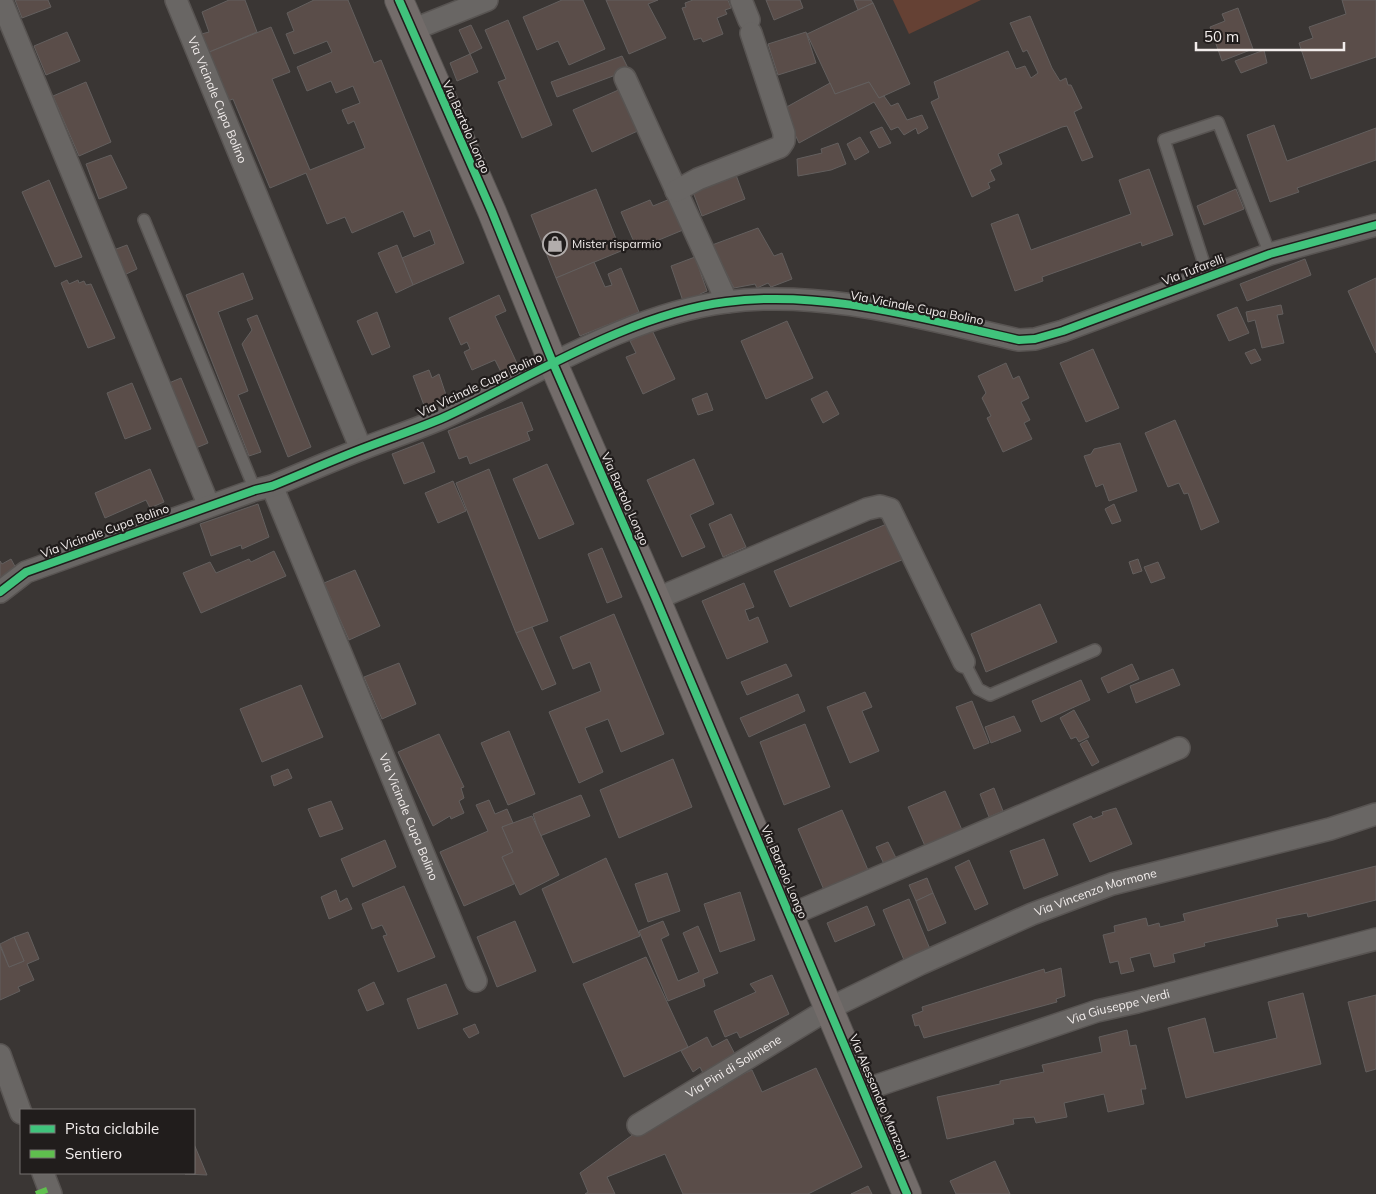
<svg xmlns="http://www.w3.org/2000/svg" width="1376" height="1194" font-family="Mulish,sans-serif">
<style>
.green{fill:#654134}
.building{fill:#5a4d49;stroke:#635f5e}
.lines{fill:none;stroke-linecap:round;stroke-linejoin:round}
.lane-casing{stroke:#585452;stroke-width:14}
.street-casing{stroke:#585452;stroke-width:24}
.secondary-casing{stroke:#585452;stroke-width:30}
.lane{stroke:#696664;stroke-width:11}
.street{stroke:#696664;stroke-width:21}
.secondary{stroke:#736c6a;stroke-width:28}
.quiet{stroke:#5fbe4e;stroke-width:6;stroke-dasharray:12 6;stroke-linecap:butt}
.cycleway-casing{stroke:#211d1c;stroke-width:11}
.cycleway{stroke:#40c37c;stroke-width:8}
.labels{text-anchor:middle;stroke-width:4.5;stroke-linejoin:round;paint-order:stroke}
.street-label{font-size:12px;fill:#f2edec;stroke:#211d1c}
.poi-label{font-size:12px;fill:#f2edec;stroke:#211d1c;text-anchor:start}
</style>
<rect width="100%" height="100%" fill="#3a3634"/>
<polygon class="green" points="893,0 981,0 909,34"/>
<g class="building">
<polygon points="15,0 48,0 51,7 22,18"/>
<polygon points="229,0 245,0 257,32 202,55 194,36 209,32 202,12"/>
<polygon points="348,0 374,63 381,60 464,263 413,285 402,258 435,244 430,230 414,237 403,211 352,233 345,217 327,224 306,173 270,188 233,99 222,103 202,55 271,27 290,72 272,79 310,170 365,148 354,121 348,124 342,110 360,103 353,86 336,93 331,81 307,91 297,67 332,52 327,41 294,54 286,34 294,31 287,13 314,0"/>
<polygon points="562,0 583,0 605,49 569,65 558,41 537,50 523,17"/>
<polygon points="606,0 658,0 648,4 666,38 629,54"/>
<polygon points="693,0 728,0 731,8 725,10 727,14 717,18 723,34 703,42 701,38 694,40 682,8 686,7 685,3"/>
<polygon points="766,0 800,0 803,8 774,20"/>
<polygon points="854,0 871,0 873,3 858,10"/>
<polygon points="1342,0 1376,0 1376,57 1311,79 1299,43 1313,38 1309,27 1346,14"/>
<polygon points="873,3 910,84 879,98 869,82 835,94 807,34"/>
<polygon points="1238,8 1253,49 1222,61 1210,27 1225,21 1222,14"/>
<polygon points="1030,16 1052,68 1060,81 1066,78 1068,85 1071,85 1082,108 1074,112 1093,157 1082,161 1067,126 1062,127 998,154 1002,164 990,170 995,180 988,183 990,188 972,197 931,102 939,98 934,82 1008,51 1016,69 1025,66 1031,78 1038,73 1027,50 1023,52 1010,23"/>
<polygon points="508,20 552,125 522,138 498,82 506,79 485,30"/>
<polygon points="471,25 482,48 470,54 459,30"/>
<polygon points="67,32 80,61 46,75 34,46"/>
<polygon points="806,32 816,63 778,75 768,44"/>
<polygon points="1264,50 1267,63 1241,73 1235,61"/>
<polygon points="470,54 478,72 457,81 450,63"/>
<polygon points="622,56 629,70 557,97 551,82"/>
<polygon points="86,82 111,142 79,156 53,96"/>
<polygon points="869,82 879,98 884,96 891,106 898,103 907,120 922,115 928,128 918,134 916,128 904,135 898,127 891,130 874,102 799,143 783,109 830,83 835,94"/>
<polygon points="623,88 642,129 592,152 573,110"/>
<polygon points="1274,125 1287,161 1376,128 1376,160 1297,188 1299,192 1270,202 1247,135"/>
<polygon points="882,127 891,143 879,148 870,132"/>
<polygon points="860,137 869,152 855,160 847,144"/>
<polygon points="838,143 846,164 831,170 798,176 797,159 822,153 821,149"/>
<polygon points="111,155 127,188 99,199 86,164"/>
<polygon points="1149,169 1173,235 1142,246 1141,242 1042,277 1043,281 1015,291 991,224 1018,214 1031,250 1131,214 1119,180"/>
<polygon points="736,175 745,199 702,216 693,192"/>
<polygon points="49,180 82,257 55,267 22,192"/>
<polygon points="596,189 621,251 556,278 531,215"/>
<polygon points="1236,189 1244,209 1204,225 1197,206"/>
<polygon points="670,199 683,230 637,249 621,212 650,200 653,206"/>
<polygon points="758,228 774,256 782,253 792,279 771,287 768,283 757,288 755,284 734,288 712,245"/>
<polygon points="127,245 137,269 122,276 111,251"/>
<polygon points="397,245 413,285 396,293 378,253"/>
<polygon points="695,257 707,291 700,294 702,300 685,307 671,266"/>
<polygon points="1305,259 1311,275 1247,301 1240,284"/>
<polygon points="594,262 605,287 612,285 608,274 621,268 639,312 580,336 556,278"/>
<polygon points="243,273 253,299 218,312 248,391 238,395 261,452 249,456 186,295"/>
<polygon points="1376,278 1376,353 1348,291"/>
<polygon points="67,280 69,284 78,280 79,283 84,281 86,285 91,284 115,338 88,348 61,283"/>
<polygon points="499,295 506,311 495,316 520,370 504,378 495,360 472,370 464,352 470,349 467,342 461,345 449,318"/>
<polygon points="1281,305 1283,314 1277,315 1284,343 1262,348 1255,320 1248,322 1246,312"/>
<polygon points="1237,307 1249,333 1229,341 1217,315"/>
<polygon points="377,312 390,347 372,355 357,321"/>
<polygon points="257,315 311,447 288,457 242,344 252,330 247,319"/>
<polygon points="787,321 813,378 766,399 741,341"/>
<polygon points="652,330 675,379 643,394 626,357 636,353 630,341"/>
<polygon points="1093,349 1119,408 1086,422 1060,363"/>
<polygon points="1255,349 1261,360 1251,364 1245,353"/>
<polygon points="1006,363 1013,379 1019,376 1029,398 1021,402 1030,420 1024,423 1032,439 1003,452 987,418 991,416 982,398 986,393 978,376"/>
<polygon points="429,370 432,378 439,374 447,398 425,408 413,376"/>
<polygon points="181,378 208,443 191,450 164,385"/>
<polygon points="132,383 151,429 125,439 107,393"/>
<polygon points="827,391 839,414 823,423 811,399"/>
<polygon points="707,393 713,410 698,415 692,399"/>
<polygon points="522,402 533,430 527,432 530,440 470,464 467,456 459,459 448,431"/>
<polygon points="1175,420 1219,522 1201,530 1188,493 1184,494 1179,483 1168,487 1145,433"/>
<polygon points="423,442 435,472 404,484 392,454"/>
<polygon points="1120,443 1137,491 1109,501 1103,484 1096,487 1084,456 1091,454 1094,449"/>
<polygon points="694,459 714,504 690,515 705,547 682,557 647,480"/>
<polygon points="547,464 574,524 539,539 513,479"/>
<polygon points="150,469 164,502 150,508 146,500 105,518 95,493"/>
<polygon points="489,469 548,621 516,633 456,483"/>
<polygon points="453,481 466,511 438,523 425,493"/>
<polygon points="258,504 269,537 242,549 241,545 211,556 200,524"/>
<polygon points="1114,504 1121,521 1112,524 1105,509"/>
<polygon points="731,514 746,547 723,557 709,524"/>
<polygon points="889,523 904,559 790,607 774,571"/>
<polygon points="602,548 622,597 607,603 588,554"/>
<polygon points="274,551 286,576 201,613 183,573 210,562 216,573 249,559 251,562"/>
<polygon points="11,559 18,572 0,581 0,561 2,564"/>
<polygon points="1138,559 1142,571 1133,574 1129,562"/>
<polygon points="1158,562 1165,578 1151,583 1144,567"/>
<polygon points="355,570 380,626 349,640 324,583"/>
<polygon points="744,583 754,607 745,610 749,621 758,617 768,642 727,659 702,601"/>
<polygon points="1040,604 1057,642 986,672 971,634"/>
<polygon points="614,614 664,734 621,752 608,719 585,728 603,772 579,783 549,712 601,691 590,662 573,669 560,637"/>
<polygon points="532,627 556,684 542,690 516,633"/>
<polygon points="399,663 416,704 382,719 364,677"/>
<polygon points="786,664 792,676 747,695 741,682"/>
<polygon points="1132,664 1139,679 1108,693 1101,678"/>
<polygon points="1173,669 1180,685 1136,703 1130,686"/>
<polygon points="1081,680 1090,700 1041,722 1032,701"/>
<polygon points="301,685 323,737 262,762 240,709"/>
<polygon points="865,692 872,707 862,711 879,751 850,763 827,707"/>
<polygon points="798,694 805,711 749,737 740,718"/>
<polygon points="972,701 989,743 974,749 956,707"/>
<polygon points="1074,710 1089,737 1079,742 1076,737 1071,739 1060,718"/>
<polygon points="1014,716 1021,731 991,743 985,727"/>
<polygon points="805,724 830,787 784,805 760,742"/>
<polygon points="509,731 535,794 508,805 481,743"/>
<polygon points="439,734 464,787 461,788 464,798 459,801 464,813 451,819 450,816 433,826 398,752"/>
<polygon points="1087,740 1099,762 1092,766 1080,744"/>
<polygon points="673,759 692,807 619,838 600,790"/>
<polygon points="288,769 292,778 274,786 271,776"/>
<polygon points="994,788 1003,811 989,817 980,794"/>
<polygon points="945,791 962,830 925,846 908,807"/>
<polygon points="581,795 590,816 540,836 533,814"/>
<polygon points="489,800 495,814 507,809 513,823 502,827 513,852 502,857 514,884 464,906 440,852 488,831 476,805"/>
<polygon points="331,801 343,829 320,837 308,809"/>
<polygon points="1116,808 1132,844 1090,862 1073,824 1091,816 1093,819 1103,815 1102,812"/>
<polygon points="842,810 868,870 824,890 798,829"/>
<polygon points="532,816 559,875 520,895 502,857 513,852 502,827"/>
<polygon points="1044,839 1058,875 1024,889 1010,851"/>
<polygon points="385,840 396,867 353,887 341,859"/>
<polygon points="888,842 896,858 884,864 876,847"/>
<polygon points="606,858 640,936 573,963 542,889"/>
<polygon points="969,860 988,904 975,910 955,867"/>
<polygon points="1376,866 1376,900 1308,917 1307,913 1276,919 1278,926 1204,943 1205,946 1173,954 1175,962 1154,967 1150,953 1130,958 1134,971 1121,974 1118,961 1110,963 1103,935 1115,932 1114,926 1146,918 1148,926 1159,923 1160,927 1185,921 1183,914"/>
<polygon points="667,873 680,911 648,922 635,884"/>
<polygon points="927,878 933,893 916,901 909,885"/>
<polygon points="404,886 435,957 398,972 383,936 387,935 382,925 372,929 362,904"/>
<polygon points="336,890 340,902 347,898 352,909 329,919 321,897"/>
<polygon points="740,892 755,940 720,952 704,904"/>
<polygon points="933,893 946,923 928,931 916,901"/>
<polygon points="909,899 930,949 904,960 883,910"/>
<polygon points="867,906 875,925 835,942 827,923"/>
<polygon points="515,921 536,971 497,987 477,937"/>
<polygon points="663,921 669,935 661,939 678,981 699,972 683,933 698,926 718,973 703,979 705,986 668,1001 639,931"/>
<polygon points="28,932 39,959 27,964 34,980 18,987 20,991 0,1000 0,946 9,967 24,961 14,937"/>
<polygon points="14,937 24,961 9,967 0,944"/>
<polygon points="646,957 688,1047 624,1077 583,984"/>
<polygon points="1061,968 1065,996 1056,999 1057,1002 924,1038 919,1025 915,1026 912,1015 923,1011 922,1007 1044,969 1045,973"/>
<polygon points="772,975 789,1014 740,1038 737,1032 725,1037 714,1011 756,992 750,984"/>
<polygon points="374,982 384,1004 367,1011 358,990"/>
<polygon points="446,984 458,1014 418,1029 407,999"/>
<polygon points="1303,993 1321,1064 1186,1098 1168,1028 1205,1018 1214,1053 1277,1038 1268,1002"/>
<polygon points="1376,995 1376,1069 1366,1072 1348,1002"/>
<polygon points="475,1024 479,1033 469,1038 463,1029"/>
<polygon points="1127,1030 1130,1046 1136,1045 1146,1089 1141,1089 1144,1104 1108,1112 1104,1094 1064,1103 1067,1117 1036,1123 1034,1117 1013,1119 1014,1124 947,1139 937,1097 1000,1084 1000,1081 1044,1072 1042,1065 1102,1052 1099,1037"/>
<polygon points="707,1037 712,1047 727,1039 737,1058 704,1075 700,1067 693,1072 681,1051"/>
<polygon points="816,1068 862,1167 808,1194 683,1194 665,1154 607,1177 615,1194 585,1194 588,1192 580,1173 660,1115 662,1119 723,1087 721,1084 752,1070 762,1092"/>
<polygon points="194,1144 207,1175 185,1174 194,1173"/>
<polygon points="995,1161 1010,1194 956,1194 950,1181"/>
<polygon points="868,1186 872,1194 851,1194"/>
</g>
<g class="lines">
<defs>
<g id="lane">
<polyline points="144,220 255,490"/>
<polyline points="1208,276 1164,140 1218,122 1270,254"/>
<polyline points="964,662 978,689 990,695 1095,650"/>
</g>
<g id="street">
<polyline points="1,0 209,506"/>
<path id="s1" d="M176 0 361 449"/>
<polyline points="741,0 749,20"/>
<polyline points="412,30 487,0"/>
<polyline points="625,78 727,302"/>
<polyline points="676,191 698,179 780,147 784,141 784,133 751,33"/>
<path id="s2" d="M272 486 476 981"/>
<path d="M0 592 26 572 255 490 272 486C304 473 335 459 367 447 393 437 420 428 445 417 531 377 630 314 726 302 824 289 924 319 1019 340L1035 339 1063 331 1270 254 1376 225"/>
<polyline points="656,599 867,509 880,506 890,509 964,662"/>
<polyline points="790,915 1179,748"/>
<polyline points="0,1055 21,1113"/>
<path id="s3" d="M864 1090 1097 1011 1137 1002 1376 939"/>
<path id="s4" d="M638 1125 830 1008 920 964 1032 914 1112 884 1330 829 1376 814"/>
<polyline points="43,1173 51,1194"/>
</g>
<polyline id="secondary" points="399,0 492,212 553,363 656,599 907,1194"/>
</defs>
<use href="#lane" class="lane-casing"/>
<use href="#street" class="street-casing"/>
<use href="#secondary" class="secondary-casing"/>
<use href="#lane" class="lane"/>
<use href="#street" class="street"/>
<use href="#secondary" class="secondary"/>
<polyline class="quiet" points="36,1194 49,1189"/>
<defs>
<g id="cycleway">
<polyline points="399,0 492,212 553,363 656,599 907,1194"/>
<path d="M0 592 26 572 255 490 272 486C304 473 335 459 367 447 393 437 420 428 445 417 531 377 630 314 726 302 824 289 924 319 1019 340L1035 339 1063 331 1270 254 1376 225"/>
</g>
</defs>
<use href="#cycleway" class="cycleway-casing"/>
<use href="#cycleway" class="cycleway"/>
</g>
<defs>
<symbol id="shop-ring" viewBox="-11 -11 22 22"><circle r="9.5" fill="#211d1c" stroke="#b2adac" stroke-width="1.5"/><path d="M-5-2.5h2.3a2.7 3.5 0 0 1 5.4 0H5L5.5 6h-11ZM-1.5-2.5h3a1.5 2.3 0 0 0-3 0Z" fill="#b2adac"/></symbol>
</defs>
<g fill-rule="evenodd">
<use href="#shop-ring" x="541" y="230" width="28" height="28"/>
</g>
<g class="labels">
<g class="street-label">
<text dy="4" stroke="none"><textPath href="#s1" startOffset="108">Via Vicinale Cupa Bolino</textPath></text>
<text transform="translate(466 127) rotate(66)" y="4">Via Bartolo Longo</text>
<text transform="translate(1193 270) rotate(-21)" y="4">Via Tufarelli</text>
<text transform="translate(917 308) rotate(11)" y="4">Via Vicinale Cupa Bolino</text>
<text transform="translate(480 385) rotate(-25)" y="4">Via Vicinale Cupa Bolino</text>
<text transform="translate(625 499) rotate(66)" y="4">Via Bartolo Longo</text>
<text transform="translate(105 531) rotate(-20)" y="4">Via Vicinale Cupa Bolino</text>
<text dy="4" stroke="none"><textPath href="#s2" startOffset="358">Via Vicinale Cupa Bolino</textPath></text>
<text transform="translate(784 872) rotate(67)" y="4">Via Bartolo Longo</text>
<text dy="4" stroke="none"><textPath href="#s4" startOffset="515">Via Vincenzo Mormone</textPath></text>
<text dy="4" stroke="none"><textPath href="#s3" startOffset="268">Via Giuseppe Verdi</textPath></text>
<text dy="4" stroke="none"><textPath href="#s4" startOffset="112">Via Pini di Solimene</textPath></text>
<text transform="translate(879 1097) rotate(67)" y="4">Via Alessandro Manzoni</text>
</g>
<g class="poi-label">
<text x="572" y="248">Mister risparmio</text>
</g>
</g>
<rect x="20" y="1109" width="175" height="65" fill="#211d1c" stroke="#75706f"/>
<rect x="30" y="1125" width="25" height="8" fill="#40c37c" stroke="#75706f"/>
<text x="65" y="1134" font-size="15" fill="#f2edec">Pista ciclabile</text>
<rect x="30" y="1150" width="25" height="8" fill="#5fbe4e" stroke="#75706f"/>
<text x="65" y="1159" font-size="15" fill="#f2edec">Sentiero</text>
<path d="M1196 42v8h148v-8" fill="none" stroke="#f2edec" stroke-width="2.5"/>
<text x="1204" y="42" font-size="15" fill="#f2edec" stroke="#211d1c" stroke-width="4" paint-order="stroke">50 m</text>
</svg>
